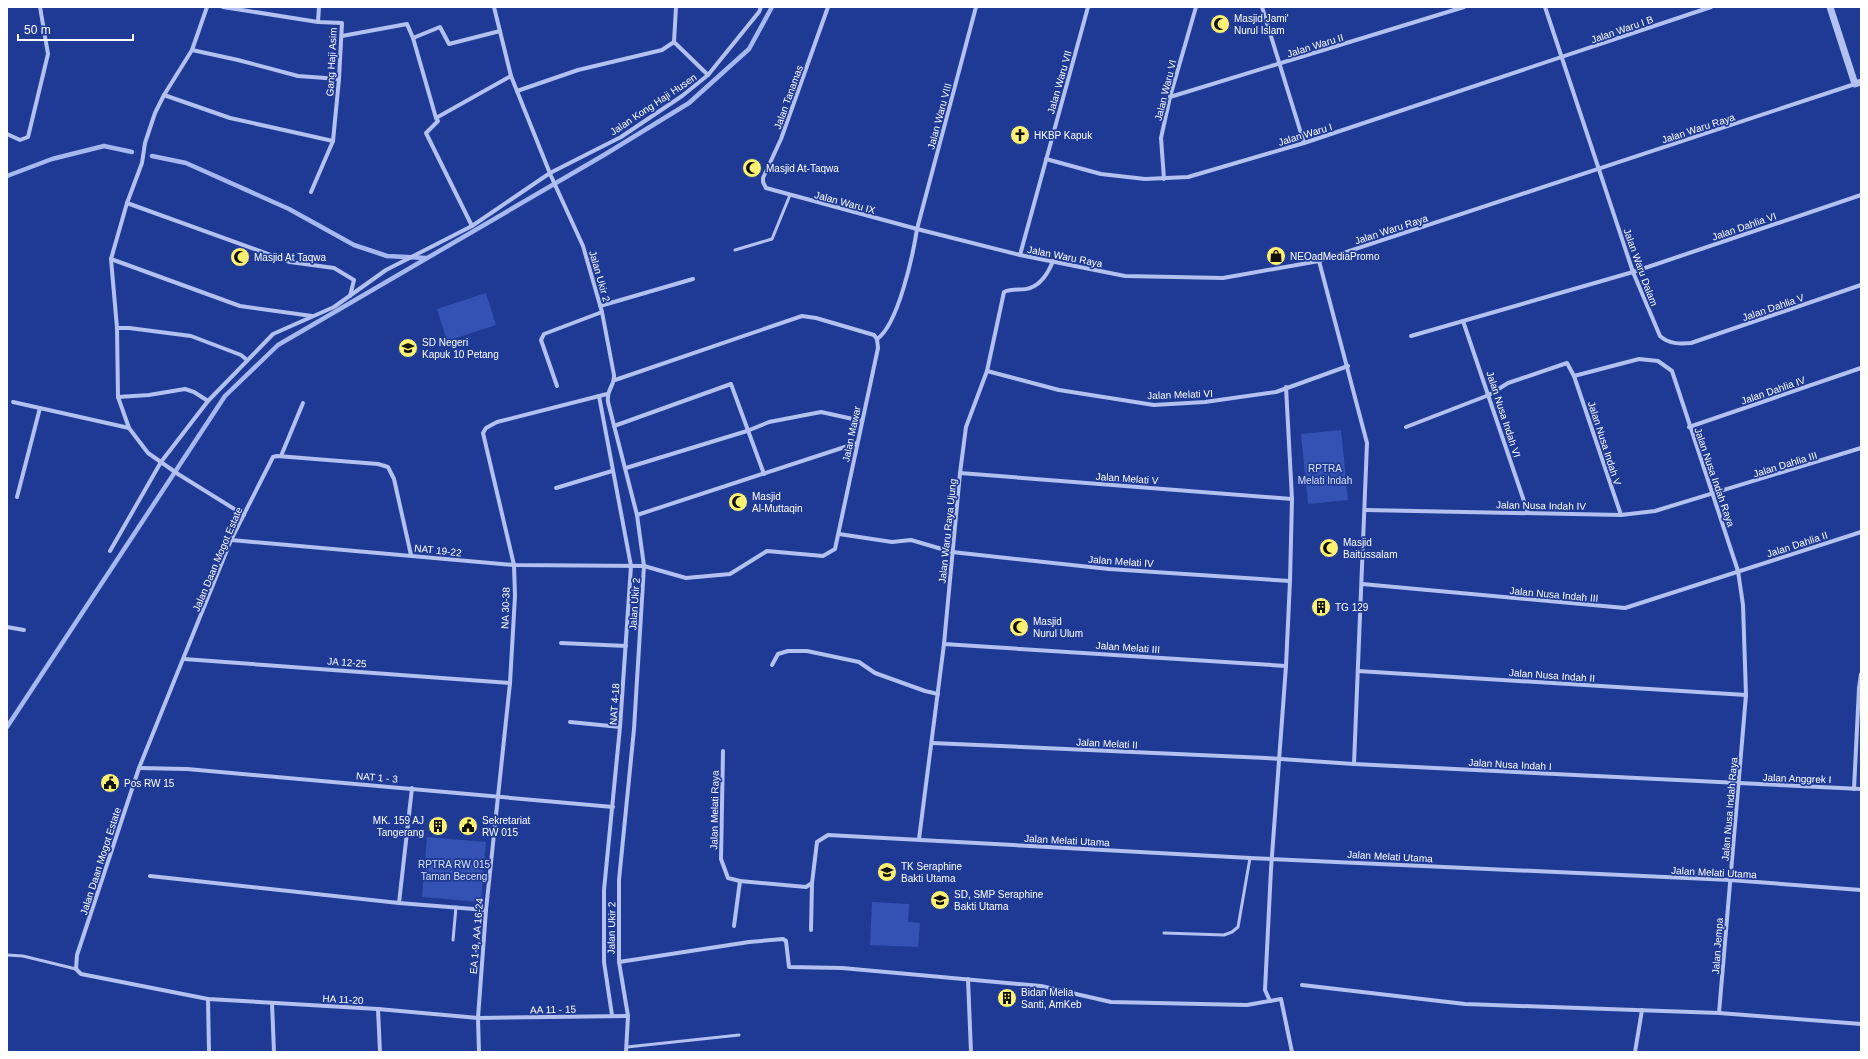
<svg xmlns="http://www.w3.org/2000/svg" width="1868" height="1059" font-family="Arial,sans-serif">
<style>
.green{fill:#3352b3}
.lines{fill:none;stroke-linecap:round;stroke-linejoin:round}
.stream{stroke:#a5b9f0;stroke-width:4.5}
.service{stroke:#b2c1ef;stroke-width:3}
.minor{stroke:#b2c1ef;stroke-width:4}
.tertiary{stroke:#b2c1ef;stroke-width:7}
.labels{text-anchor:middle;stroke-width:3.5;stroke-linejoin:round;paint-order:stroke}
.poi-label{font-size:10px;fill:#fff;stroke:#1e3a95;text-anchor:start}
.street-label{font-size:10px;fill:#fff;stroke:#1e3a95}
.park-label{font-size:10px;fill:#d8e1fa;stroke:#1e3a95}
</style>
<rect width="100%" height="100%" fill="#1e3a95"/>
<g class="green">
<polygon points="486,293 496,325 447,341 437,309"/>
<polygon points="1341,430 1348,500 1308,504 1301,434"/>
<polygon points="427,837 486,842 481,902 422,897"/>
<polygon points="872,902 909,904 908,922 920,923 918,947 870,945"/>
</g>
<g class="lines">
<g class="stream">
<polyline points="152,156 186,163 289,209 354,245 387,256 426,258"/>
<polyline points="7,176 52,159 104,146 132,152"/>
<polyline points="7,727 225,396 278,345 604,155 689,103 749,49 772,7"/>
</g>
<g class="service">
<polyline points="735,250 772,239 790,195"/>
<polyline points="1164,933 1224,935 1232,932 1238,927 1250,858"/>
<polyline points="453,940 456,907"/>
<polyline points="7,955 23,956 76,969"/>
<polyline points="627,1047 739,1035"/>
</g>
<g class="minor">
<polyline points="207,7 192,50 164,95 155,113 145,143 142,163 127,203 111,259 117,328 118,397 129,428 148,453 178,474 244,515"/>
<polyline points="223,7 318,22 342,23 339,79 333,141 311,192"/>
<path d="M494 7 511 76 551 176 583 246 602 312 614 375C615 386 606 389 608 402L637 515 644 566 634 729 619 880V962L628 1016 626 1052"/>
<polyline points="828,7 781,139 763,178 763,182 766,188 917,229 1020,255 1125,276 1223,278 1319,261 1855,84"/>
<polyline points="1262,7 1304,143"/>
<path d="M1545 7 1633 272 1660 336C1669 344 1679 344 1691 343L1861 285"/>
<polyline points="318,22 319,7"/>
<polyline points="342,36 407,24 413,38 440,27 449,44 500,31"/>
<polyline points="413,38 436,118 511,76"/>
<polyline points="674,42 676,7"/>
<polyline points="192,50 238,60 298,76 339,79"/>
<polyline points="517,91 578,70 662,50 674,42 708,75"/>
<polyline points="164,95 230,118 333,141"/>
<polyline points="1170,97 1464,7"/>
<polyline points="436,118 438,121 426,133 472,226"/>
<polyline points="7,134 20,140 28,137 48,54 40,7"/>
<polyline points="1046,159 1101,174 1145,179 1188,177 1304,143 1711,7"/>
<polyline points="1164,179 1161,138 1170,97 1196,7"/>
<polyline points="127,203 290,262 334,268 354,280 350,296"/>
<polyline points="1020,255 1088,7"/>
<polyline points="111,259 240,306 312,316"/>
<polyline points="1319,261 1367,443 1354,764"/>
<polyline points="600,306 693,279"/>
<polyline points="1463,321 1528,513"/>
<polyline points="117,328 129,328 191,336 241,355 247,360"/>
<polyline points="1411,336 1633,272 1861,195"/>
<path d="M877 339C898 325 913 255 917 229L976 7"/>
<polyline points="987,371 1059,390 1154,405 1205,402 1276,392 1348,366"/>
<polyline points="1574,376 1639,359 1658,361 1672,371 1738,571 1743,605 1746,695 1719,1013"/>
<polyline points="557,386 541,340 544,334 602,312"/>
<polyline points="599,396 631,566 620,727 604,890 604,962 612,1015"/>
<polyline points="118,397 149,395 185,389 194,392 208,401"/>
<polyline points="13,402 129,428"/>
<polyline points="614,426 731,384 764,474"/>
<polyline points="1406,427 1489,395 1508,383 1567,363 1574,376 1621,515"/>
<polyline points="1689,427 1861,368"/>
<polyline points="281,456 303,403"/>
<polyline points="626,468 747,431 769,422 821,412 862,421"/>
<polyline points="960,473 1292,499"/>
<polyline points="556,488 612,471"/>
<polyline points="17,497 40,408"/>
<polyline points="1365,510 1621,515 1655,511 1861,448"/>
<polyline points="637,515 857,443"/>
<polyline points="839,534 892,542 911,540 952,552 1109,569 1290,581"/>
<polyline points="231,540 514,565 644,566 686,578 730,574 767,551 823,556 835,549 878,348 877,339 874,335 816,318 802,316 615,380"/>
<polyline points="110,551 161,462 208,401 273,334 334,307 386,270 472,226 550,173 621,137 682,96 708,75 759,12 761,7"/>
<polyline points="411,555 394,479 388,467 378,464 277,456 273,457 231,540 139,768 77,955 76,969 81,974 208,999 378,1009 478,1018 628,1016"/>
<polyline points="1362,584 1625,608 1861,532"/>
<polyline points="7,627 24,630"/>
<polyline points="561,643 626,646"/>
<polyline points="944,644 1286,666"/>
<polyline points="184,659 510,683"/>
<polyline points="772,665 778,654 788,651 807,651 859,662 875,673 925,691 938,694"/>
<polyline points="1358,671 1746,695"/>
<polyline points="1859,688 1861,674"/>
<polyline points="570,722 620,727"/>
<polyline points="932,743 1266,758 1354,764 1861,789"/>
<polyline points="723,751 721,859 728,878 740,881 806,887 812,883 817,842 828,835 1250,858 1730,880 1861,890"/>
<polyline points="139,768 187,769 613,807"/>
<polyline points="1854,789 1859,688 1861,688"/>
<path d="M919 839 944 644 960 473 966 427 987 371 1004 292C1013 288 1022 291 1030 288 1042 284 1049 271 1053 261"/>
<polyline points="150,876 399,903 486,910"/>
<polyline points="399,903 412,788"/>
<polyline points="734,926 740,881"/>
<polyline points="811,930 812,883"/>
<polyline points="619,962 749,942 783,939 786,941 789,967 842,968 1041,986 1111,1002 1247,1005 1281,999 1292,1052"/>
<polyline points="968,979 971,1052"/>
<polyline points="1302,985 1465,1004 1719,1013 1861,1024"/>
<polyline points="208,999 209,1052"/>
<polyline points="1270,1001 1265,990 1271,869 1286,666 1290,581 1292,499 1286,387"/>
<polyline points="272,1003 274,1052"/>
<polyline points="378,1009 380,1052"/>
<polyline points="479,1052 478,1018 486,910 510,683 515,596 514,565 483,433 486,428 497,422 607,394"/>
<polyline points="1635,1052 1642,1010"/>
</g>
<polyline class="tertiary" points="1830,7 1855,84 1861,82"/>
</g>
<defs>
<symbol id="mosque-disc" viewBox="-11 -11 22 22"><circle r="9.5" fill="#fdf172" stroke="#1e3a95"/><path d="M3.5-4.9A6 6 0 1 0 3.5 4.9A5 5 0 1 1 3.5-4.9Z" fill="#111"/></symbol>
<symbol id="church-disc" viewBox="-11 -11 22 22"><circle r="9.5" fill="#fdf172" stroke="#1e3a95"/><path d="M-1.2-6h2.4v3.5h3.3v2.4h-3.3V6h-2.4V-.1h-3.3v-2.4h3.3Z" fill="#111"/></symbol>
<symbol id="shop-disc" viewBox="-11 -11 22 22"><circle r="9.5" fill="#fdf172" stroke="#1e3a95"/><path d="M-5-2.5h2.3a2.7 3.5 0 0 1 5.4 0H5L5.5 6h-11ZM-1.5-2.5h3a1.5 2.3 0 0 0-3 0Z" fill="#111"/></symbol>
<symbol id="school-disc" viewBox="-11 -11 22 22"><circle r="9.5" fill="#fdf172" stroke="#1e3a95"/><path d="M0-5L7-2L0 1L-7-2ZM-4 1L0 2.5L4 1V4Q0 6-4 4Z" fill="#111"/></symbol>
<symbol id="building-disc" viewBox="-11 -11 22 22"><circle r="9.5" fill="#fdf172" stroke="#1e3a95"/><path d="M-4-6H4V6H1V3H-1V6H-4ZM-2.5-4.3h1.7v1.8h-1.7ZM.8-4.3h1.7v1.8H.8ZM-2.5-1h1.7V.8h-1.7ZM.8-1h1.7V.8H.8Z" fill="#111"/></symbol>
<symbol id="civic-disc" viewBox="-11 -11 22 22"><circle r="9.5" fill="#fdf172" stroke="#1e3a95"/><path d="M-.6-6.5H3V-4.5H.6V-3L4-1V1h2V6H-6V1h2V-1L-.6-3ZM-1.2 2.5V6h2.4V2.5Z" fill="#111"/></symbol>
</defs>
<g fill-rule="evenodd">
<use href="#mosque-disc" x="1209" y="13" width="22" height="22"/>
<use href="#church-disc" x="1009" y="124" width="22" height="22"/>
<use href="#mosque-disc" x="741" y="157" width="22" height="22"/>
<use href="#shop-disc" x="1265" y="245" width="22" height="22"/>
<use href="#mosque-disc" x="229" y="246" width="22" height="22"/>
<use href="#school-disc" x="397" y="337" width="22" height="22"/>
<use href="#mosque-disc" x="727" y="491" width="22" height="22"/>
<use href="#mosque-disc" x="1318" y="537" width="22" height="22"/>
<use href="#building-disc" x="1310" y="596" width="22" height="22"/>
<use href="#mosque-disc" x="1008" y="616" width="22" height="22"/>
<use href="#civic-disc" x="99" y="772" width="22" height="22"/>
<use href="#building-disc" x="427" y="815" width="22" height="22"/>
<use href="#civic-disc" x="457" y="815" width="22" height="22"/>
<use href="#school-disc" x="876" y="861" width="22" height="22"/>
<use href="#school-disc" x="929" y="889" width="22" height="22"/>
<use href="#building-disc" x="996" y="987" width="22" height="22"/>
</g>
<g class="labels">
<g class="poi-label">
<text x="1234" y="22">Masjid Jami'<tspan x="1234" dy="12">Nurul Islam</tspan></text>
<text x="1034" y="139">HKBP Kapuk</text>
<text x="766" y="172">Masjid At-Taqwa</text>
<text x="1290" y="260">NEOadMediaPromo</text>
<text x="254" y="261">Masjid At Taqwa</text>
<text x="422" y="346">SD Negeri<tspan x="422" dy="12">Kapuk 10 Petang</tspan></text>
<text x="752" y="500">Masjid<tspan x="752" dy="12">Al-Muttaqin</tspan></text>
<text x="1343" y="546">Masjid<tspan x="1343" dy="12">Baitussalam</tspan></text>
<text x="1335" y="611">TG 129</text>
<text x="1033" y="625">Masjid<tspan x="1033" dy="12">Nurul Ulum</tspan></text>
<text x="124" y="787">Pos RW 15</text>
<text x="424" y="824" text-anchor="end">MK. 159 AJ<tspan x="424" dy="12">Tangerang</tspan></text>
<text x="482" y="824">Sekretariat<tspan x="482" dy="12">RW 015</tspan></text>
<text x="901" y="870">TK Seraphine<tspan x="901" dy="12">Bakti Utama</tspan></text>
<text x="954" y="898">SD, SMP Seraphine<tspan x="954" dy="12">Bakti Utama</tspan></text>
<text x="1021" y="996">Bidan Melia<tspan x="1021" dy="12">Santi, AmKeb</tspan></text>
</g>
<g class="street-label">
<text transform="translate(1622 29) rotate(-19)" y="4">Jalan Waru I B</text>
<text transform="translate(1315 45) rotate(-17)" y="4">Jalan Waru II</text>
<text transform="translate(331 62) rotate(-87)" y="4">Gang Haji Asim</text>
<text transform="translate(1059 82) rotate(-74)" y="4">Jalan Waru VII</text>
<text transform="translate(1165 90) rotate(-76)" y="4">Jalan Waru VI</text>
<text transform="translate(788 97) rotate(-70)" y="4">Jalan Tanamas</text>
<text transform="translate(653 104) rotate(-34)" y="4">Jalan Kong Haji Husen</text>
<text transform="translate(939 116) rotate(-75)" y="4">Jalan Waru VIII</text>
<text transform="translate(1698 128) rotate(-18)" y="4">Jalan Waru Raya</text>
<text transform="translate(1305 134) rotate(-17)" y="4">Jalan Waru I</text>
<text transform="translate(845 202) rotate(15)" y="4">Jalan Waru IX</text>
<text transform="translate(1744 226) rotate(-19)" y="4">Jalan Dahlia VI</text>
<text transform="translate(1391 229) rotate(-18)" y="4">Jalan Waru Raya</text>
<text transform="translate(1065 256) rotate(11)" y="4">Jalan Waru Raya</text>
<text transform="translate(1641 267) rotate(70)" y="4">Jalan Waru Dalam</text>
<text transform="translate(600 276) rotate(74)" y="4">Jalan Ukir 2</text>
<text transform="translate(1773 307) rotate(-19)" y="4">Jalan Dahlia V</text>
<text transform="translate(1773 390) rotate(-19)" y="4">Jalan Dahlia IV</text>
<text transform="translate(1180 394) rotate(-2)" y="4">Jalan Melati VI</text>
<text transform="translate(1504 414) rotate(72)" y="4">Jalan Nusa Indah VI</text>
<text transform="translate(851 434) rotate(-78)" y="4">Jalan Mawar</text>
<text transform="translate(1605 443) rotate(72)" y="4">Jalan Nusa Indah V</text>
<text transform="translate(1785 464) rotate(-17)" y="4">Jalan Dahlia III</text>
<text transform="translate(1715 477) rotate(71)" y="4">Jalan Nusa Indah Raya</text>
<text transform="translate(1127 478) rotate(4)" y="4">Jalan Melati V</text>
<text transform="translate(1541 505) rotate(1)" y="4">Jalan Nusa Indah IV</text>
<text transform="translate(947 531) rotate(-84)" y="4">Jalan Waru Raya Ujung</text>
<text transform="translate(1797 544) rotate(-18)" y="4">Jalan Dahlia II</text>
<text transform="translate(438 550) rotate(6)" y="4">NAT 19-22</text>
<text transform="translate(217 559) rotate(-67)" y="4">Jalan Daan Mogot Estate</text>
<text transform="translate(1121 561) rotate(4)" y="4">Jalan Melati IV</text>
<text transform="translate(1554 594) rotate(5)" y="4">Jalan Nusa Indah III</text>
<text transform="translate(634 604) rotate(-86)" y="4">Jalan Ukir 2</text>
<text transform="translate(505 608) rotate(-88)" y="4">NA 30-38</text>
<text transform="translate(1128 647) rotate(4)" y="4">Jalan Melati III</text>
<text transform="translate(347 662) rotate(4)" y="4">JA 12-25</text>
<text transform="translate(1552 675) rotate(4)" y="4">Jalan Nusa Indah II</text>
<text transform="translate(614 704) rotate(-86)" y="4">NAT 4-18</text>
<text transform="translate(1107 743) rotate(3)" y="4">Jalan Melati II</text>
<text transform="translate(1510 764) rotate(3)" y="4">Jalan Nusa Indah I</text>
<text transform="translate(377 777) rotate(5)" y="4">NAT 1 - 3</text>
<text transform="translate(1797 778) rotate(2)" y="4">Jalan Anggrek I</text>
<text transform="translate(1729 809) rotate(-85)" y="4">Jalan Nusa Indah Raya</text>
<text transform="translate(714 810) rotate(-89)" y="4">Jalan Melati Raya</text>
<text transform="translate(1067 840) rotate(3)" y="4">Jalan Melati Utama</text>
<text transform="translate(1390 856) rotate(3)" y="4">Jalan Melati Utama</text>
<text transform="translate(100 861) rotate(-72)" y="4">Jalan Daan Mogot Estate</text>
<text transform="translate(1714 872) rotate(3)" y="4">Jalan Melati Utama</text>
<text transform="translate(611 928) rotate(-89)" y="4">Jalan Ukir 2</text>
<text transform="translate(476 936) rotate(-85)" y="4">EA 1-9, AA 16-24</text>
<text transform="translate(1717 946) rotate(-86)" y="4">Jalan Jempa</text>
<text transform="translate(343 999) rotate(3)" y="4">HA 11-20</text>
<text transform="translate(553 1009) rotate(-1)" y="4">AA 11 - 15</text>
</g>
<g class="park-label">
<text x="1325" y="472">RPTRA<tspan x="1325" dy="12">Melati Indah</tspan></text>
<text x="454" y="868">RPTRA RW 015<tspan x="454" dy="12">Taman Beceng</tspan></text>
</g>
</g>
<rect width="1868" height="1059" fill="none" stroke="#ffffff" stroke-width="16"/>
<path d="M18 34v6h115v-6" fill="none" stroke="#ffffff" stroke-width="2"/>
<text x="24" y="34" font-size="12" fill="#ffffff" stroke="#1e3a95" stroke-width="3" paint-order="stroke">50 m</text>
</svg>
